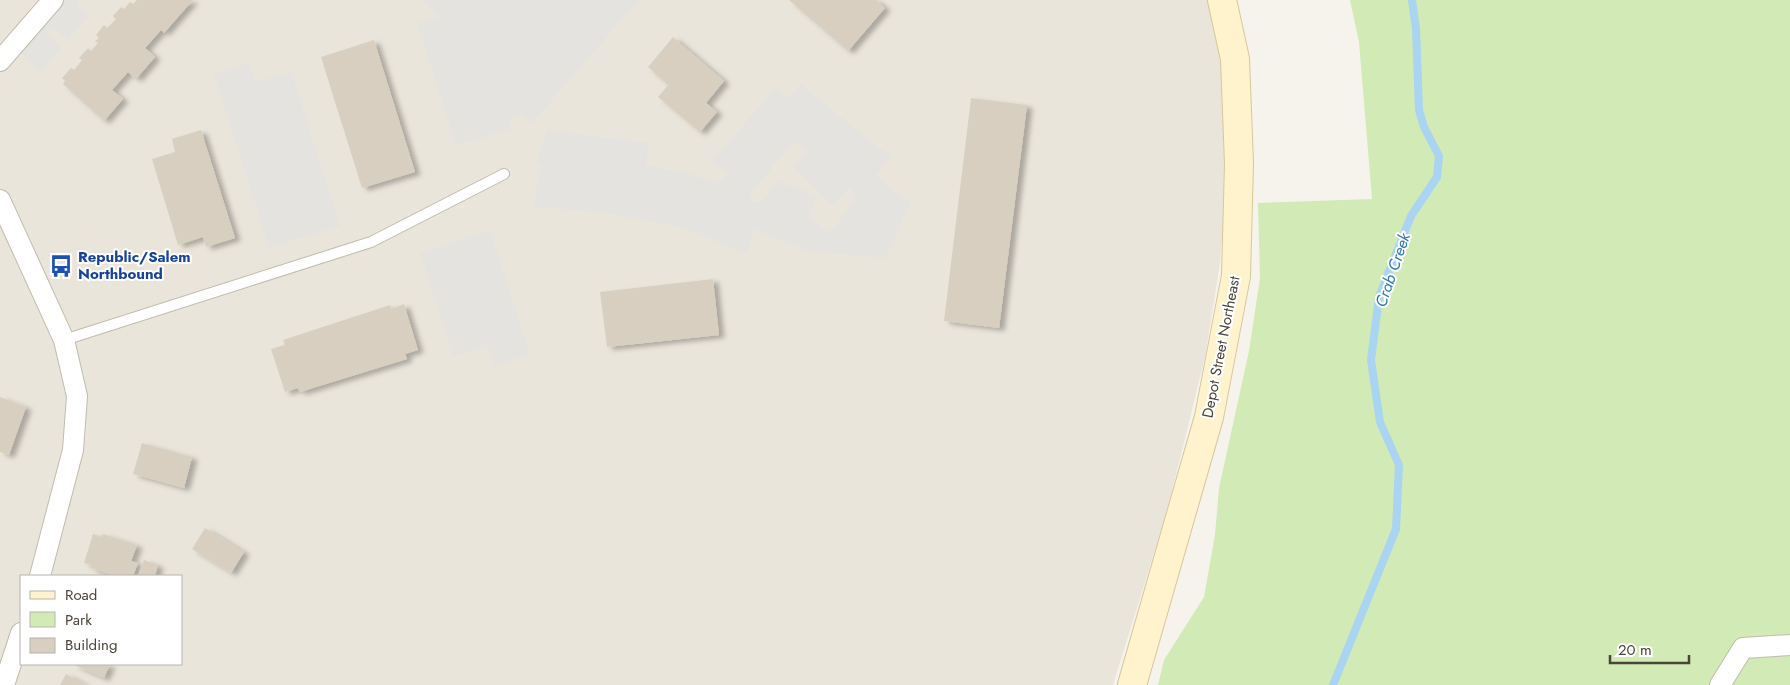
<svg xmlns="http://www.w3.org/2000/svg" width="1790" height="685" font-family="Jost,sans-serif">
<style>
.residential{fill:#eae5da;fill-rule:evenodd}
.green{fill:#d2eab5}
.parking{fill:#e5e3e0;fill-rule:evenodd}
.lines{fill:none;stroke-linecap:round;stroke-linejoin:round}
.stream{stroke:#a9d4f2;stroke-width:8}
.building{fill:#d8cfc1;filter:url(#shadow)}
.lane-casing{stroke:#c2bbae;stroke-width:12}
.street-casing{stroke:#c2bbae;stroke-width:22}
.secondary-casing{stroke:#d6c79b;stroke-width:30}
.lane{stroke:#fff;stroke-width:10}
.street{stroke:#fff;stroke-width:20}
.secondary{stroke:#fff3cd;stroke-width:28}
.labels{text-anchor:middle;stroke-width:4;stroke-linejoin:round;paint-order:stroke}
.transit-label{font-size:15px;font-weight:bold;fill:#164399;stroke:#fff;text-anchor:start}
.street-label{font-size:15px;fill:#4b4439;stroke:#fff}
.water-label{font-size:16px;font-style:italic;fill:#2e7ab2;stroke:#fff}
</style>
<defs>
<filter id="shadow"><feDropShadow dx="5.5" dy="3" stdDeviation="2.5" flood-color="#0004"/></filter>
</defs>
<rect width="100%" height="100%" fill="#f6f3ec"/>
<path class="residential" d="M0 0H1209L1221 65 1223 109 1225 204 1220 263 1205 357 1179 463 1164 521 1113 685H0ZM21 576H181V664H21Z"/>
<polygon class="green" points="1350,0 1790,0 1790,685 1158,685 1164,660 1204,597 1215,535 1219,488 1249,351 1260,278 1258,203 1372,199 1359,42"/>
<g class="parking">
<polygon points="53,0 77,0 78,5 89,16 68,40 54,29 50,29 48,35 61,48 40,72 13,46"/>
<polygon points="423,0 639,0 532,123 524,116 515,115 511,119 510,129 456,146 417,24 440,17 422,1"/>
<polygon points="249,63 256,82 291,71 340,226 269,248 214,74"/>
<path d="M800 84 891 157 876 176 891 188V191L911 202 885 258 806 251 755 229 746 254 681 227 600 212 533 207 541 166 535 165 548 130 649 143 646 164 648 166 677 171 720 182 728 174 712 161 776 87 789 98ZM798 143 806 148V153L793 167 832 206 848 189H851L855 194V198L832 231 827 230 808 217 817 196 777 181 761 203 751 201V193L791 145Z"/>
<polygon points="490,230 530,354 495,366 488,346 454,356 420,253"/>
</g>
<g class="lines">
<polyline class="stream" points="1333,685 1396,529 1399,465 1380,422 1371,360 1379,297 1411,216 1437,177 1439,156 1424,127 1419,110 1416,29 1412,0"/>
</g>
<g class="building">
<polygon points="137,0 193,0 164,33 161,30 145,48 155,57 136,79 128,72 112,90 123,99 104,121 63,84 65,81 62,78 71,68 74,70 82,60 79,58 88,48 91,51 98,43 95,41 99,38 96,35 104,25 107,28 116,19 113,16 121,7 124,9 130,2 133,4"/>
<polygon points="789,0 876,0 885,8 848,51"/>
<polygon points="673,37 724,81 706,103 717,112 700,132 658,97 668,85 648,67"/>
<polygon points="374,40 415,172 362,188 321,57"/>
<polygon points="971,98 1027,105 999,328 944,321"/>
<polygon points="201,130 235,238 206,247 203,237 178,245 152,159 175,152 172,139"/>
<polygon points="713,279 719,335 607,347 600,292"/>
<polygon points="404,304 418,350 405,354 407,359 300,392 298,388 285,392 271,349 285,345 283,340 390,305 391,309"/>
<polygon points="0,397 26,407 9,455 0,452"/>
<polygon points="142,443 192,457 184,488 133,474"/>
<polygon points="205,528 244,552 231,573 192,549"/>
<polygon points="93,534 102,537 103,534 137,545 131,561 138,563 133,576 116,576 91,568 92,565 84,563"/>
<polygon points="144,560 158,565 155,576 138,576"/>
<polygon points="72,664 110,664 104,678"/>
<polygon points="66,674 86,685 60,685"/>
</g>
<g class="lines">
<defs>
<polyline id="lane" points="64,340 371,242 504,174"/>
<g id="street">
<polyline points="0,61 53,0"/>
<polyline points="0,200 64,340 77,396 73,450 40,576"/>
<polyline points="4,685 21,633"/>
<polyline points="1720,685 1743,648 1790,645"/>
</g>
<polyline id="secondary" points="1132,685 1209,417 1236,276 1239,164 1235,59 1222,0"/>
</defs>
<use href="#lane" class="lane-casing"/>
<use href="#street" class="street-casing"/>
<use href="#secondary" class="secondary-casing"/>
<use href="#lane" class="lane"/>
<use href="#street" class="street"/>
<use href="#secondary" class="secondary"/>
</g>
<defs>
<symbol id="bus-bare" viewBox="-9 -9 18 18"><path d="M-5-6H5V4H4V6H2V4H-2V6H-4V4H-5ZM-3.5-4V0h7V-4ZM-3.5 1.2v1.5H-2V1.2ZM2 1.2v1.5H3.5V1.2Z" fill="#1a4fb4" stroke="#fff" stroke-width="2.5" paint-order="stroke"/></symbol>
</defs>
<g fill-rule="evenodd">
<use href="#bus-bare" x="45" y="250" width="32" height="32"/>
</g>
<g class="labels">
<g class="transit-label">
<text x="78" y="262">Republic/Salem<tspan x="78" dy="17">Northbound</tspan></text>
</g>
<g class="street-label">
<text transform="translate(1221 347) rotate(-79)" y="5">Depot Street Northeast</text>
</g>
<g class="water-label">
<text transform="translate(1392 270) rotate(-71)" y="6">Crab Creek</text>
</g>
</g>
<rect x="20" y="575" width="162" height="90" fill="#ffffff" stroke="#b7b4b0"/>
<rect x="30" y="591" width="25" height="8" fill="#fff3cd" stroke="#b7b4b0"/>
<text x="65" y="600" font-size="15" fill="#4b4439">Road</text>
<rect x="30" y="612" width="25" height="15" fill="#d2eab5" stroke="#b7b4b0"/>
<text x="65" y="625" font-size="15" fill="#4b4439">Park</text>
<rect x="30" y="638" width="25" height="15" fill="#d8cfc1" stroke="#b7b4b0"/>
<text x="65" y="650" font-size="15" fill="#4b4439">Building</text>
<path d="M1610 655v8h79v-8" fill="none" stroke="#4b4439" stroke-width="2.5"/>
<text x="1618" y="655" font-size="15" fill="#4b4439" stroke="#ffffff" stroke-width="4" paint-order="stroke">20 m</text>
</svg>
